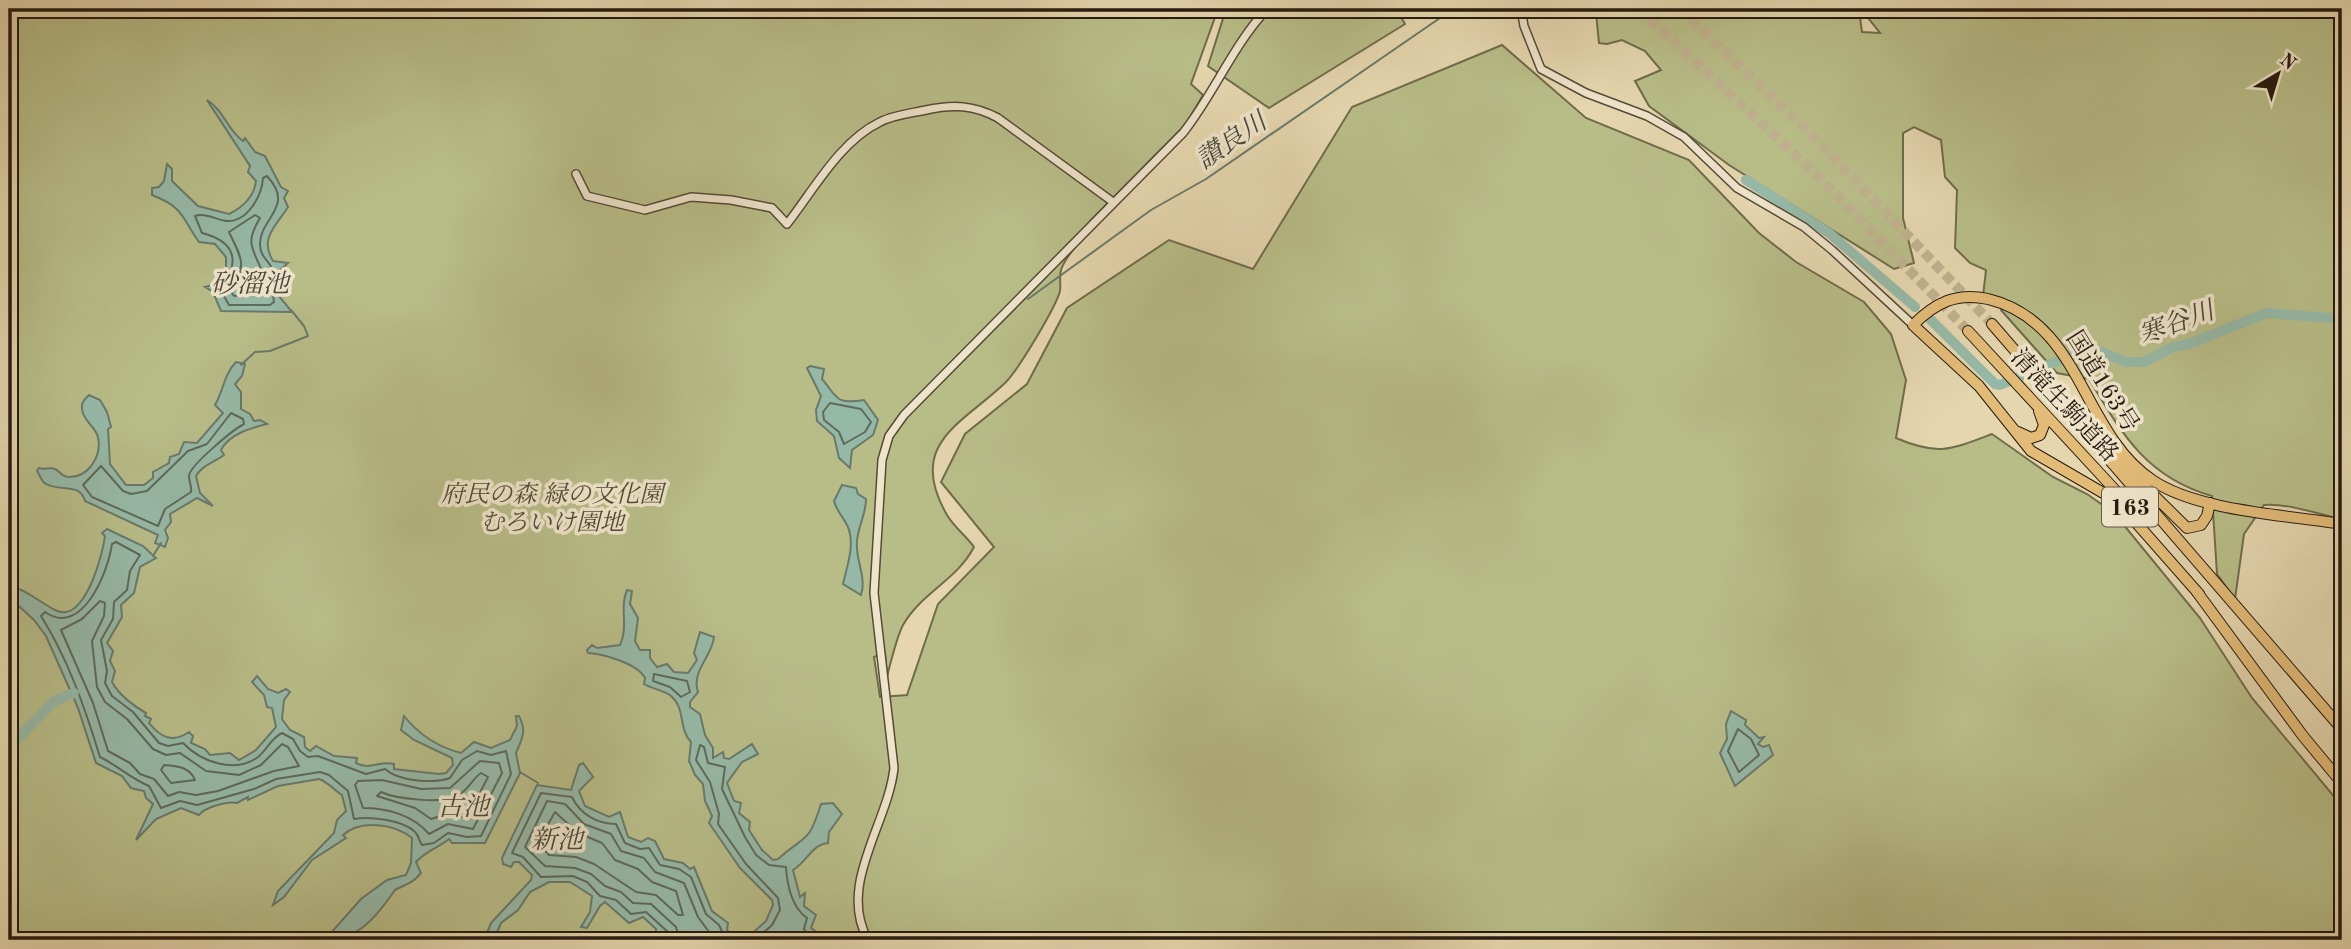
<svg xmlns="http://www.w3.org/2000/svg" width="2351" height="949" font-family="'Old Standard TT','Noto Serif JP',serif">
<style>
.green{fill:#b8bd88;stroke:#6f6c4c;stroke-width:2}
.water{fill:#96b9a7;stroke:#697a6b;stroke-width:2}
.lines{fill:none;stroke-linecap:round;stroke-linejoin:round}
.shore{stroke:#5e6a5c;stroke-width:2}
.stream{stroke:#697a6b;stroke-width:2}
.river{stroke:#96b9a7;stroke-width:10}
.highway-tunnel{stroke:#bfb18e;stroke-width:10;stroke-dasharray:10 5;stroke-linecap:butt}
.minor-casing{stroke:#564a38;stroke-width:10}
.highway-casing{stroke:#261b10;stroke-width:12}
.minor{stroke:#eee4ca;stroke-width:7}
.highway{stroke:#e2bb77;stroke-width:10}
.labels{text-anchor:middle;stroke-width:7;stroke-linejoin:round;paint-order:stroke}
.shield{fill:#eee4ca;stroke:#625748;stroke-width:2}
.shield-label{font-size:23px;font-weight:bold;fill:#261b10}
.street-label{font-size:24px;fill:#261b10;stroke:#eee4ca}
.park-label{font-size:24px;font-style:italic;fill:#524c34;stroke:#eee4ca}
.water-label{font-size:26px;font-style:italic;fill:#484a3d;stroke:#eee4ca}
</style>
<rect width="100%" height="100%" fill="#e5d6ae"/>
<filter id="stains"><feTurbulence type="fractalNoise" baseFrequency=".00286" numOctaves="4"/><feColorMatrix values="0 0 0 0 .2 0 0 0 0 .09 0 0 0 0 .02 0 0 0 .5 -.17"/></filter>
<radialGradient id="worn" r=".72"><stop offset=".6" stop-color="#630" stop-opacity="0"/><stop offset="1" stop-color="#630" stop-opacity=".3"/></radialGradient>
<g class="green">
<path d="M9 9H1218L1191 84 1203 95 1186 124 1090 221C1086 241 1067 251 1061 270 1059 277 1061 285 1060 291 1056 307 1018 370 1006 382 964 423 905 443 947 515 954 527 966 536 974 547 957 580 921 593 903 625 898 634 890 664 887 677L885 653 874 657 880 697 907 695 938 604 994 547 941 482 965 434 1027 384 1067 308 1169 240 1253 269 1352 107 1502 45 1586 118 1689 160 1759 233 1796 262 1864 302 1891 334 1906 380 1896 438C1938 456 1950 450 1992 434L2053 477 2087 494 2114 513 2200 618 2252 698 2342 806V940H9Z"/>
<polygon points="1226,9 1396,9 1405,24 1269,108 1208,66"/>
<path d="M1600 9H1859L1862 32 1880 33 1861 9H2342V416L2335 430 2342 426V519C2317 514 2288 503 2264 505L2244 534 2235 599 2217 574 2212 496C2146 477 2122 434 2089 379L2057 373 2001 310 2006 301 1983 296 1986 270 1970 263 1955 248 1957 190 1945 177 1941 140 1914 127 1903 133V218L1914 263 1894 269 1729 165 1649 106 1635 81 1661 70 1645 51 1622 40 1607 44 1599 43 1596 13Z"/>
</g>
<g class="water">
<path d="M207 100C224 110 227 130 243 141L245 138 255 152 265 156 281 187 288 191 284 198 288 207C276 226 259 238 273 261L288 263 279 271 278 279 279 296 292 312 221 311 213 292 205 287 217 284 226 270V257L215 244 199 242C181 217 185 208 152 195V188L159 187 164 181 167 164 172 169V181L198 206 229 214C243 207 254 197 256 181L248 172 250 166Z"/>
<path d="M236 362 245 364 242 376 235 384 241 392V409L250 414 254 421 260 420 267 424C251 428 229 434 221 450L224 455C215 462 202 465 196 476L200 493 213 506 197 498 170 514 171 522 165 530 168 538 165 547 155 543 158 535 85 501C80 482 60 492 46 484 41 482 40 475 37 471L39 468C45 470 50 467 55 469 61 472 62 477 69 477 89 477 102 456 98 437 95 426 83 421 82 409 81 402 85 399 89 395L100 400 107 412 111 427 108 429 110 464 126 485H144L153 478V472L169 463 170 457 179 454 184 442 197 443 223 413 215 405C223 392 224 374 236 362Z"/>
<path d="M810 366 824 369 822 379C837 396 834 405 864 400L878 420 873 435 852 450 850 468 839 458 834 436 817 421 816 410 821 396 807 368Z"/>
<path d="M842 485 856 488 858 494 866 499C866 515 858 526 857 541 855 560 867 577 861 595L843 584C847 566 856 543 847 525 842 515 837 512 834 501Z"/>
<path d="M107 529 143 546 156 558 140 567 134 593 121 605 122 617 107 643 113 651 110 661 115 671 112 682C119 695 135 707 146 713L145 716 151 719 149 723C161 738 173 743 189 732L193 736 191 743 205 749 210 755 230 753 239 760 256 750 276 727 272 708 267 707 264 695 252 682 257 676 268 689 278 693 286 689 290 692 284 700 282 719 290 730 304 737 305 747 310 751 316 746 334 756 357 758 356 763C371 771 379 760 394 764V769L439 774 446 773 453 765 452 758 414 740 401 730 404 716C420 736 438 747 461 753L474 742 491 748 510 740 517 726 516 716H519C527 731 522 739 516 753L520 773 485 843H452L449 839C438 848 426 851 416 862L421 873C412 884 406 884 395 890 381 910 364 934 338 939L330 934 361 899 387 880 406 875 411 863 412 838C395 824 361 819 343 835L346 838 312 860 284 897 273 905 278 891 334 833 337 820 346 811 342 795C334 790 328 782 319 779L278 786 248 800V797L237 803C228 801 205 807 199 815L181 808 156 819 136 840 153 804 146 798 144 791 131 788 122 776 96 763 78 708 46 636 34 620 9 597V585C27 590 41 603 55 610 85 626 103 552 105 536L102 533Z"/>
<path d="M627 590 632 591 630 604 638 618 635 641 640 650H650V658L657 667 667 664 674 672 688 673 697 660 694 653 700 632 714 637C712 657 691 671 698 692L690 702V707L700 714 705 735 713 748V758L723 752 724 758 729 759 752 744 758 754 742 762 727 783 734 801 741 803 739 813 750 822 749 830 762 850 773 860 778 859C807 833 808 845 821 804L833 803 842 814 829 832 828 843C811 845 807 862 793 870L800 897 805 893 804 906 816 915 811 928 818 933 816 940H667L656 935V929L643 917 629 923 605 902 600 906 587 928 581 927 590 912 592 896 570 882H549L530 892 518 910 501 923 494 940H484L491 923 531 880 532 875 519 862H514L511 867 503 864 502 858 537 785 571 790 579 765 583 763 593 777 579 791 585 806 609 817 620 812 628 837 641 842 648 838 655 841 664 859 683 863 690 869 694 867 712 911 728 923 727 930 733 937H748L766 921 773 905 772 900 740 868 709 823 712 816 705 801 703 784 695 775 689 761 691 742C678 728 686 709 671 696 664 690 652 689 644 684L645 678C637 663 603 654 588 653L587 650 592 645 597 648 620 645C629 626 619 609 627 590Z"/>
<polygon points="1731,711 1746,720 1745,725 1759,738 1764,737 1758,744 1763,747 1769,745 1773,755 1735,786 1720,753 1727,739 1726,724"/>
</g>
<g class="lines">
<g class="shore">
<path d="M267 176C296 207 259 218 260 245 260 257 269 260 272 269 274 275 272 294 274 302L270 305H229L221 291C240 262 237 242 202 233L195 216C204 212 217 220 227 221 248 222 262 195 263 178Z"/>
<path d="M255 215 260 218C245 243 252 247 262 271 264 277 263 287 264 293L234 296 231 292C248 263 241 258 229 232Z"/>
<polygon points="830,403 861,409 871,422 865,432 844,444 839,432 824,420 823,412"/>
<path d="M231 413 243 419 244 424C234 429 189 466 189 476 189 481 192 487 191 492L165 509 158 526 92 497 83 485 101 466 123 491 131 494 147 491 188 451 207 444Z"/>
<path d="M116 542 140 555 130 571 127 590 114 602 113 619 101 640 107 671 105 683 112 696 133 712 159 743 168 746 183 743C201 762 235 774 258 757 267 750 271 738 282 733L293 739 300 751 308 757 318 756 366 774 385 769C398 781 433 784 450 778L462 760 477 751 491 755 506 751 511 774 481 836 467 837 448 833 434 843 422 845C419 841 419 835 414 831 402 820 369 816 354 819L348 791 329 775 320 772 276 779 254 789 197 805 180 801 161 808 149 786C132 779 118 766 100 757 85 708 68 659 41 616L45 612C82 638 108 572 112 544Z"/>
<polygon points="100,601 105,603 104,616 92,641 97,687 105,702 127,719 153,749 166,755 180,753 206,771 239,775 261,765 282,744 288,747 299,766 274,771 218,791 196,795 179,792 168,796 154,779 140,774 130,763 108,751 93,703 61,630 82,619"/>
<polygon points="654,674 687,681 690,692 681,697 670,687 653,681"/>
<polygon points="1738,729 1751,739 1759,755 1739,772 1728,751"/>
<path d="M480 761 499 763 502 773 473 829 448 824 429 834C413 815 387 808 363 808L355 785 358 781 382 780 421 789 450 788Z"/>
<path d="M164 765C177 766 190 767 195 780L171 783 161 770Z"/>
<path d="M481 773 488 777 467 818 447 814 431 819 415 808 377 796 381 792C396 799 442 804 457 796 468 791 472 779 481 773Z"/>
<polygon points="555,812 578,833 602,843 615,860 638,869 652,882 676,891 683,915 678,915 656,895 636,892 594,864 576,857 549,855 538,842"/>
<path d="M671 940 669 933 646 912 631 914 616 900 600 896 587 882 573 876 541 877 523 857 512 853 541 793 572 797C580 814 597 824 616 824L625 843 640 849 649 848 660 865 679 869 691 877 706 914 719 925 726 940"/>
<polyline points="680,940 676,927 651,904 633,903 621,892 605,886 591,874 575,868 545,866 525,847 547,801 565,804 584,824 611,834 621,851 644,858 655,872 684,883 698,917 715,940"/>
<path d="M755 940 772 925 780 910 778 898 746 864 718 824 719 814 710 782 696 760 700 745 704 747 708 763 725 767 722 789 745 837 756 855 769 865 786 867C787 885 792 908 807 918L804 929 810 940"/>
</g>
<g class="stream">
<polyline points="1028,299 1151,210 1206,179 1453,9"/>
<polyline points="241,365 255,352 270,351 308,336 304,326 291,310"/>
<polyline points="153,556 161,543"/>
<polyline points="520,772 538,783"/>
</g>
<g class="river">
<polyline points="1746,180 1829,233 1915,307"/>
<polyline points="1930,319 1995,384 2000,385 2077,353 2101,352 2127,362 2144,362 2173,347 2189,344 2267,313 2342,319"/>
<polyline points="9,748 54,701 74,693"/>
</g>
<g class="highway-tunnel">
<polyline points="1639,9 1819,177 1968,331"/>
<polyline points="1680,9 1816,139 1992,324"/>
</g>
<defs>
<g id="minor">
<polyline points="1521,9 1524,26 1541,69 1586,93 1647,116 1684,137 1737,188 1804,227 1832,250 1913,325"/>
<path d="M576 174 587 196 645 210 691 197 731 200 772 208 787 224C813 191 840 141 880 122 893 115 912 113 926 110 953 104 974 105 998 118L1113 202"/>
<path d="M868 940C837 885 888 824 894 768L874 593 882 460 889 436 904 415 1183 133C1214 94 1233 45 1267 9"/>
</g>
<g id="highway">
<polyline points="1992,324 2342,729"/>
<polyline points="1968,331 2127,503"/>
<polyline points="2018,432 2031,438 2040,435 2044,425 2039,411"/>
<polyline points="2111,453 2187,528 2201,525 2207,516 2210,503"/>
<polyline points="2197,592 2303,736 2342,783"/>
<path d="M2199 594 2117 501 2031 451 1979 386 1913 325C1935 303 1956 292 1988 299 2082 322 2081 432 2152 480 2197 511 2287 515 2342 524"/>
</g>
</defs>
<use href="#minor" class="minor-casing"/>
<use href="#highway" class="highway-casing"/>
<use href="#minor" class="minor"/>
<use href="#highway" class="highway"/>
</g>
<g class="labels">
<rect class="shield" x="2102" y="487.5" width="56" height="39" rx="5"/>
<g class="shield-label">
<text x="2130" y="515">163</text>
</g>
<g class="street-label">
<text transform="translate(2103 381) rotate(58)" y="8">国道163号</text>
<text transform="translate(2065 405) rotate(47)" y="8">清滝生駒道路</text>
</g>
<g class="park-label">
<text x="552" y="502">府民の森 緑の文化園<tspan x="552" dy="28">むろいけ園地</tspan></text>
</g>
<g class="water-label">
<text transform="translate(1231 140) rotate(-34)" y="9">讃良川</text>
<text x="250" y="292">砂溜池</text>
<text transform="translate(2176 322) rotate(-20)" y="9">寒谷川</text>
<text x="463" y="815">古池</text>
<text x="557" y="848">新池</text>
</g>
</g>
<rect width="2351" height="949" fill="none" stroke="#e5d6ae" stroke-width="35"/>
<rect x="10" y="10" width="2330" height="928" fill="none" stroke="#261b10" stroke-width="3.5"/>
<rect x="18" y="18" width="2316" height="914" fill="none" stroke="#261b10" stroke-width="2"/>
<g transform="translate(2278 74) rotate(38)" stroke="#eee4ca" stroke-width="5" paint-order="stroke">
<path d="M0-5L12 26L0 18L-12 26Z" fill="#261b10"/>
<text y="-10" font-size="19" font-weight="bold" text-anchor="middle" fill="#261b10">N</text>
</g>
<rect width="100%" height="100%" filter="url(#stains)"/>
<rect width="100%" height="100%" fill="url(#worn)"/>
</svg>
